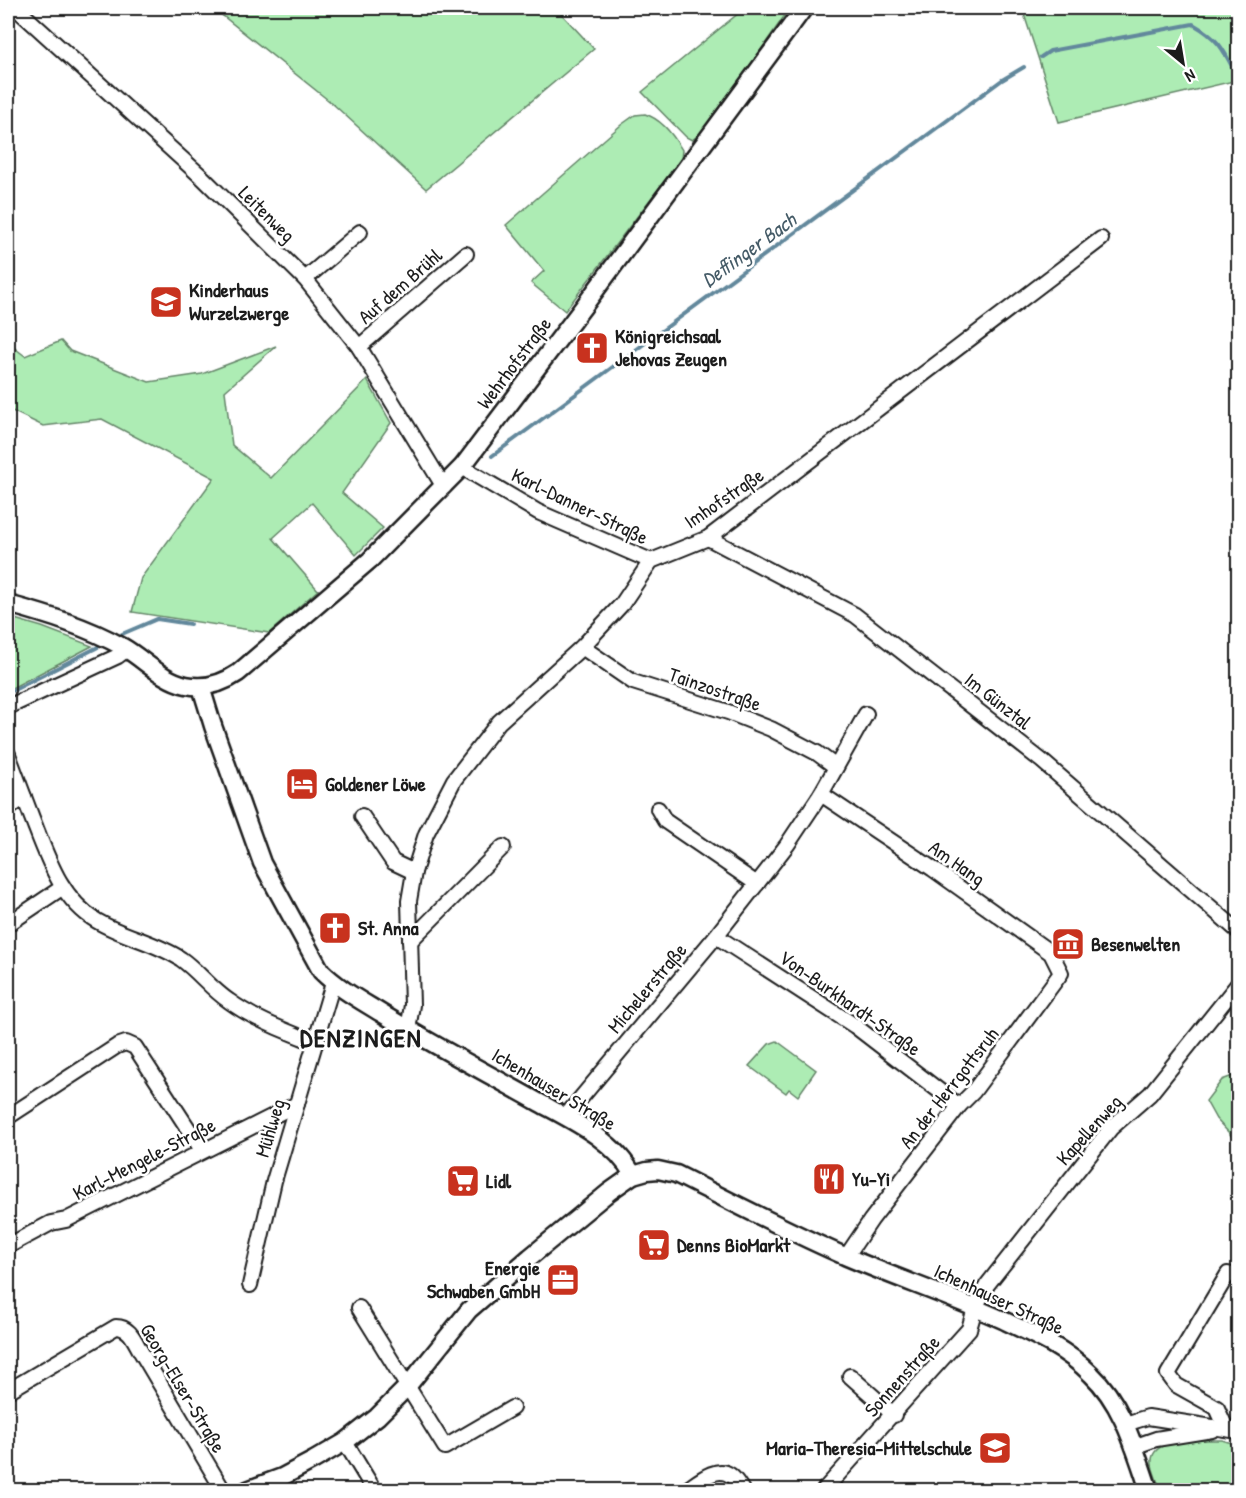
<svg xmlns="http://www.w3.org/2000/svg" width="1246" height="1498" font-family="'Patrick Hand',sans-serif">
<style>
.green{fill:#adecb4;stroke:#648468;stroke-width:1.5}
.lines{fill:none;stroke-linecap:round;stroke-linejoin:round}
.stream{stroke:#62889c;stroke-width:4}
.minor-casing{stroke:#1c1c1c;stroke-width:18}
.tertiary-casing{stroke:#1c1c1c;stroke-width:21}
.minor{stroke:#fff;stroke-width:14}
.tertiary{stroke:#fff;stroke-width:16}
.labels{text-anchor:middle;stroke-width:5;stroke-linejoin:round;paint-order:stroke}
.street-label{font-size:20px;fill:#1c1c1c;stroke:#fff}
.poi-label{font-size:20px;font-weight:bold;fill:#1c1c1c;stroke:#fff;text-anchor:start}
.water-label{font-size:21px;font-style:italic;fill:#455b67;stroke:#fff}
.district-label{font-size:26px;font-weight:bold;letter-spacing:1.5px;fill:#1c1c1c;stroke:#fff}
</style>
<rect width="100%" height="100%" fill="#fff"/>
<filter id="ink" filterUnits="userSpaceOnUse"><feTurbulence type="fractalNoise" baseFrequency=".0167" numOctaves="2"/><feDisplacementMap in="SourceGraphic" scale="12" xChannelSelector="R" yChannelSelector="G"/><feConvolveMatrix kernelMatrix="1 2 1 2 8 2 1 2 1" color-interpolation-filters="sRGB"/></filter>
<g filter="url(#ink)">
<g class="green">
<polygon points="213,8 556,8 594,49 426,189 333,104"/>
<polygon points="745,8 790,8 705,130 692,140 686,137 642,92"/>
<polygon points="1022,8 1238,8 1238,80 1059,122"/>
<path d="M645 114C661 119 674 136 682 150L681 159 565 311 531 283 544 271 506 225 621 125 635 115Z"/>
<polygon points="61,341 70,351 149,382 202,374 276,346 225,391 232,445 271,478 367,380 391,423 342,493 383,528 356,555 312,503 273,538 318,590 269,633 132,612 141,578 214,478 102,419 43,426 8,409 8,343 25,356"/>
<polygon points="8,617 42,627 92,646 8,690"/>
<polygon points="777,1041 816,1070 798,1096 789,1089 786,1093 749,1066 769,1044"/>
<polygon points="1238,1074 1238,1148 1230,1134 1216,1119 1206,1101 1222,1080"/>
<path d="M1200 1440H1222L1238 1445V1490H1163C1157 1484 1156 1478 1153 1469 1145 1441 1180 1442 1200 1440Z"/>
</g>
<g class="lines">
<g class="stream">
<path d="M1041 57 1050 51 1193 24C1221 40 1224 51 1238 78"/>
<polyline points="492,456 1002,80 1024,67"/>
<polyline points="122,634 157,619 190,624"/>
<polyline points="8,693 98,647"/>
</g>
<defs>
<g id="minor">
<polyline points="16,8 203,178 305,279 359,347 444,487"/>
<polyline points="305,279 360,232"/>
<polyline points="359,347 466,254"/>
<polyline points="462,467 538,512 651,561"/>
<polyline points="708,538 855,615 1042,761 1238,931"/>
<polyline points="582,647 633,682 728,712 771,729 817,753 836,767"/>
<polyline points="8,707 118,656 127,649"/>
<path d="M8 754C16 776 24 797 32 818 47 856 60 899 97 921 124 937 155 942 181 959 198 971 211 989 229 1001 255 1020 286 1031 316 1043"/>
<polyline points="821,794 933,869 1051,953 1061,973 973,1092 959,1106 871,1220 846,1257"/>
<polyline points="8,809 24,797"/>
<polyline points="658,809 665,821 757,884"/>
<polyline points="362,816 393,862 414,872"/>
<polyline points="8,924 63,887"/>
<polyline points="716,936 855,1026 959,1106"/>
<polyline points="410,941 503,847"/>
<polyline points="408,1030 412,1005 409,901 414,872 426,834 454,780 499,722 582,647 622,604 651,561 708,538 1101,239"/>
<polyline points="8,1117 117,1046 126,1043 135,1047 202,1150"/>
<polyline points="565,1117 716,936 787,845 821,794 866,714"/>
<polyline points="8,1246 51,1223 66,1220 297,1104"/>
<polyline points="250,1285 274,1181 333,983"/>
<polyline points="359,1308 445,1447 512,1408"/>
<polyline points="850,1376 894,1415"/>
<path d="M8 1391 116 1327C130 1327 134 1340 141 1352L223 1490"/>
<polyline points="1125,1424 1148,1417 1238,1431"/>
<polyline points="1226,1428 1217,1408 1176,1385 1168,1374 1228,1274 1238,1276"/>
<polyline points="345,1442 374,1490"/>
<polyline points="1133,1447 1156,1439 1212,1430"/>
<path d="M686 1490C697 1483 716 1465 730 1475 735 1478 739 1486 742 1490"/>
<polyline points="824,1490 969,1329 975,1308 987,1285 1111,1128 1150,1094 1238,984"/>
</g>
<g id="tertiary">
<path d="M8 604C48 615 87 627 123 647 144 659 162 680 186 685 205 689 222 684 238 673L370 560 462 467 584 306 804 8"/>
<path d="M201 687 213 726 262 863 321 971C338 988 360 1000 381 1013 433 1045 487 1073 540 1103 573 1121 614 1140 633 1175"/>
<path d="M247 1490 282 1477 314 1460 345 1442 377 1417 407 1387 469 1310 530 1257 609 1192 633 1175 647 1171 658 1170 676 1174C732 1202 789 1232 847 1257 899 1279 952 1297 1003 1320 1035 1335 1066 1349 1091 1374 1123 1404 1135 1450 1149 1490"/>
</g>
</defs>
<use href="#minor" class="minor-casing"/>
<use href="#tertiary" class="tertiary-casing"/>
<use href="#minor" class="minor"/>
<use href="#tertiary" class="tertiary"/>
</g>
</g>
<defs>
<symbol id="school-square" viewBox="-11 -11 22 22"><rect x="-9" y="-9" width="18" height="18" rx="4" fill="#c8321e" stroke="#fff"/><path d="M0-5L7-2L0 1L-7-2ZM-4 1L0 2.5L4 1V4Q0 6-4 4Z" fill="#fff"/></symbol>
<symbol id="church-square" viewBox="-11 -11 22 22"><rect x="-9" y="-9" width="18" height="18" rx="4" fill="#c8321e" stroke="#fff"/><path d="M-1.2-6h2.4v3.5h3.3v2.4h-3.3V6h-2.4V-.1h-3.3v-2.4h3.3Z" fill="#fff"/></symbol>
<symbol id="hotel-square" viewBox="-11 -11 22 22"><rect x="-9" y="-9" width="18" height="18" rx="4" fill="#c8321e" stroke="#fff"/><path d="M-6-4.5h1.5V1H6V5H4.5V3h-9V5H-6ZM-4 0a1.8 1.8 0 1 1 3.6 0ZM.5 0V-2.5h3Q6-2.5 6 0Z" fill="#fff"/></symbol>
<symbol id="museum-square" viewBox="-11 -11 22 22"><rect x="-9" y="-9" width="18" height="18" rx="4" fill="#c8321e" stroke="#fff"/><path d="M0-6L6-3V-2H-6V-3ZM-5-1h2V3h-2ZM-1-1h2V3h-2ZM3-1h2V3H3ZM-6 4H6V6H-6Z" fill="#fff"/></symbol>
<symbol id="restaurant-square" viewBox="-11 -11 22 22"><rect x="-9" y="-9" width="18" height="18" rx="4" fill="#c8321e" stroke="#fff"/><path d="M-5-6h1v4h1v-4h1v4h1v-4h1v5L-1.5 .5V6h-2V.5L-5-1ZM5-6V6H3V1.5H1.5Q1.5-4 5-6Z" fill="#fff"/></symbol>
<symbol id="supermarket-square" viewBox="-11 -11 22 22"><rect x="-9" y="-9" width="18" height="18" rx="4" fill="#c8321e" stroke="#fff"/><path d="M-6-5.5h2.5l.6 2H6L4.5 2H-2.5L-4.4-4H-6ZM-1.5 3.2a1.3 1.3 0 1 0 .1 0ZM3 3.2a1.3 1.3 0 1 0 .1 0Z" fill="#fff"/></symbol>
<symbol id="office-square" viewBox="-11 -11 22 22"><rect x="-9" y="-9" width="18" height="18" rx="4" fill="#c8321e" stroke="#fff"/><path d="M-6-3h4V-5.5h4V-3h4V5H-6ZM-1-4.5V-3h2v-1.5ZM-6 0V1H6V0Z" fill="#fff"/></symbol>
</defs>
<g fill-rule="evenodd">
<use href="#school-square" x="147" y="283" width="38" height="38"/>
<use href="#church-square" x="573" y="329" width="38" height="38"/>
<use href="#hotel-square" x="283" y="765" width="38" height="38"/>
<use href="#church-square" x="316" y="909" width="38" height="38"/>
<use href="#museum-square" x="1049" y="925" width="38" height="38"/>
<use href="#restaurant-square" x="810" y="1160" width="38" height="38"/>
<use href="#supermarket-square" x="444" y="1162" width="38" height="38"/>
<use href="#supermarket-square" x="635" y="1226" width="38" height="38"/>
<use href="#office-square" x="544" y="1261" width="38" height="38"/>
<use href="#school-square" x="976" y="1429" width="38" height="38"/>
</g>
<g class="labels">
<g class="street-label">
<text transform="translate(267 214) rotate(45)" y="7">Leitenweg</text>
<text transform="translate(400 286) rotate(-41)" y="7">Auf dem Brühl</text>
<text transform="translate(514 363) rotate(-53)" y="7">Wehrhofstraße</text>
<text transform="translate(724 498) rotate(-34)" y="7">Imhofstraße</text>
<text transform="translate(580 506) rotate(26)" y="7">Karl-Danner-Straße</text>
<text transform="translate(715 689) rotate(19)" y="7">Tainzostraße</text>
<text transform="translate(998 701) rotate(38)" y="7">Im Günztal</text>
<text transform="translate(957 863) rotate(35)" y="7">Am Hang</text>
<text transform="translate(647 988) rotate(-50)" y="7">Michelerstraße</text>
<text transform="translate(850 1003) rotate(35)" y="7">Von-Burkhardt-Straße</text>
<text transform="translate(949 1088) rotate(-52)" y="7">An der Herrgottsruh</text>
<text transform="translate(554 1089) rotate(31)" y="7">Ichenhauser Straße</text>
<text transform="translate(270 1128) rotate(-73)" y="7">Mühlweg</text>
<text transform="translate(1089 1130) rotate(-48)" y="7">Kapellenweg</text>
<text transform="translate(144 1159) rotate(-27)" y="7">Karl-Mengele-Straße</text>
<text transform="translate(999 1299) rotate(25)" y="7">Ichenhauser Straße</text>
<text transform="translate(902 1376) rotate(-48)" y="7">Sonnenstraße</text>
<text transform="translate(183 1388) rotate(59)" y="7">Georg-Elser-Straße</text>
</g>
<g class="poi-label">
<text x="189" y="297">Kinderhaus<tspan x="189" dy="23">Wurzelzwerge</tspan></text>
<text x="615" y="343">Königreichsaal<tspan x="615" dy="23">Jehovas Zeugen</tspan></text>
<text x="325" y="791">Goldener Löwe</text>
<text x="358" y="935">St. Anna</text>
<text x="1091" y="951">Besenwelten</text>
<text x="852" y="1186">Yu-Yi</text>
<text x="486" y="1188">Lidl</text>
<text x="677" y="1252">Denns BioMarkt</text>
<text x="540" y="1275" text-anchor="end">Energie<tspan x="540" dy="23">Schwaben GmbH</tspan></text>
<text x="972" y="1455" text-anchor="end">Maria-Theresia-Mittelschule</text>
</g>
<g class="water-label">
<text transform="translate(749 250) rotate(-36)" y="7">Deffinger Bach</text>
</g>
<g class="district-label">
<text x="361" y="1047">DENZINGEN</text>
</g>
</g>
<rect width="1246" height="1498" fill="none" stroke="#fff" stroke-width="30"/>
<rect x="15" y="15" width="1216" height="1468" fill="none" stroke="#1c1c1c" stroke-width="2" filter="url(#ink)"/>
<g transform="translate(1183 63) rotate(150)" stroke="#ffffff" stroke-width="4.5" paint-order="stroke">
<path d="M0-4.5L10 22L0 15L-10 22Z" fill="#1c1c1c"/>
<text y="-9" font-size="16" font-weight="bold" text-anchor="middle" fill="#1c1c1c">N</text>
</g>
</svg>
